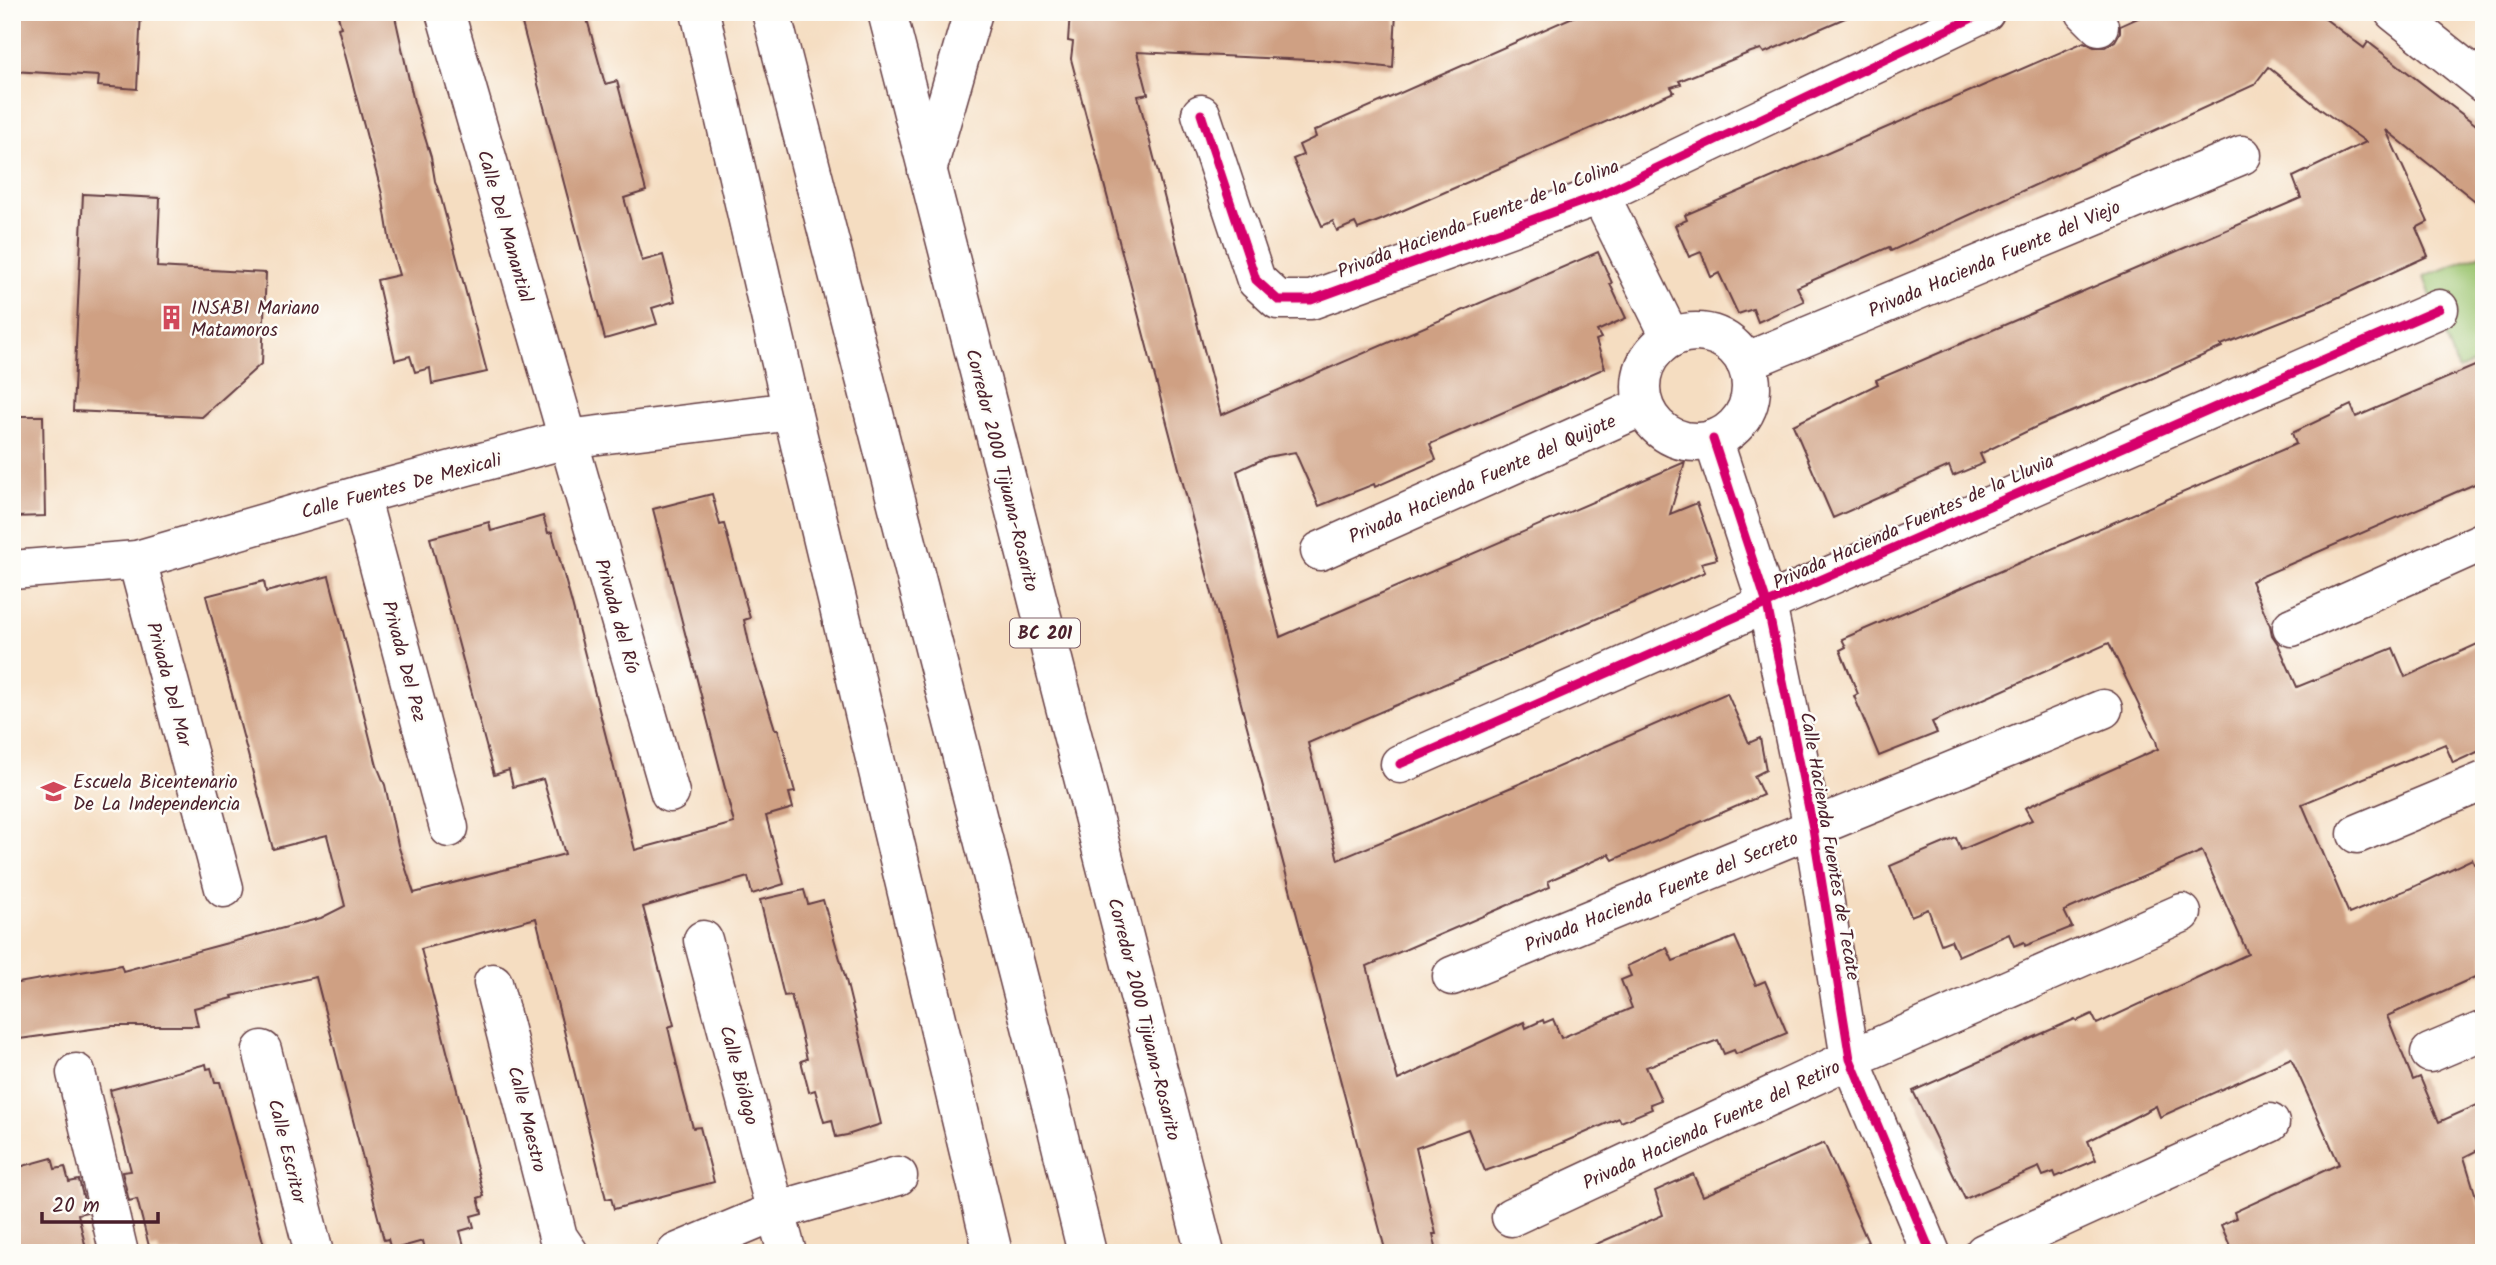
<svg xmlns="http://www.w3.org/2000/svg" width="2496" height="1265" font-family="Kalam,sans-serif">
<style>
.green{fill:#9cc571;stroke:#73724e;stroke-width:2}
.building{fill:#cfa083}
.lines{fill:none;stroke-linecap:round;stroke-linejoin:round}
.minor-casing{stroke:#643c42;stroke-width:41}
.highway-casing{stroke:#643c42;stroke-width:41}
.minor{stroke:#fff;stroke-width:38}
.highway{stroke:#fff;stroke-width:38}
.cycleway-casing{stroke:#fdfcf7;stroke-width:13}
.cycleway{stroke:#d6006c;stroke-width:9}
.labels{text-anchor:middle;stroke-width:5;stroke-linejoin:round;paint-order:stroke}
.shield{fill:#fdfcf7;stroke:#806168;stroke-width:2}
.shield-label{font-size:18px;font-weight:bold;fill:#4a1f2b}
.street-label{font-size:19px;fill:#4a1f2b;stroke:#fdfcf7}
.poi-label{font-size:19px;fill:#4a1f2b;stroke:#fdfcf7;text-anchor:start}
</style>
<rect width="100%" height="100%" fill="#fdfcf7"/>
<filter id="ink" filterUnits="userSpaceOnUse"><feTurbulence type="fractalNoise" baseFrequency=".0143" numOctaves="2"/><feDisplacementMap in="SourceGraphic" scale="14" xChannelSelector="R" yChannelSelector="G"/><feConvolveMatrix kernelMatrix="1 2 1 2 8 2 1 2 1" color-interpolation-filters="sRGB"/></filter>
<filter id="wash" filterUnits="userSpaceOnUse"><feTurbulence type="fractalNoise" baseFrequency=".00686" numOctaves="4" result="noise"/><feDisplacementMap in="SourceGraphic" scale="28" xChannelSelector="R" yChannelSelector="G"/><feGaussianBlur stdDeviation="1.57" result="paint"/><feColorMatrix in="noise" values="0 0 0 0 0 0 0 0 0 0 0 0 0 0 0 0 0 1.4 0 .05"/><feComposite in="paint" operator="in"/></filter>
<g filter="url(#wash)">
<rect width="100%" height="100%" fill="#f5ddc1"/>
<polygon class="green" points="2484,253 2484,360 2458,370 2424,277"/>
<g id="blocks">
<g class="building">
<polygon points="12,12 141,12 137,89 98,86 99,76 12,71"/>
<polygon points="337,12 394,12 414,102 431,157 435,181 441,198 487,372 432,384 430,368 415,372 410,356 395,360 377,280 399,275 390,243 382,194 338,28 341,27"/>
<polygon points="519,12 585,12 605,84 617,81 646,191 624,198 642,261 663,255 675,301 652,308 657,324 605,339"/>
<polygon points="1070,12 1396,12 1393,68 1330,61 1137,52 1148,94 1138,96 1221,415 1598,252 1612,283 1610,284 1626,318 1597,331 1601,338 1596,340 1605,368 1430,444 1436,460 1375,487 1374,484 1319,506 1295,452 1267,457 1237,471 1280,637 1685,462 1670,514 1697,503 1717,559 1701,563 1705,572 1308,743 1338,860 1519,784 1727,693 1749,743 1760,738 1766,770 1754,776 1763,795 1613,860 1609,854 1548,881 1550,887 1367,966 1398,1080 1524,1022 1526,1028 1543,1020 1544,1023 1553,1019 1561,1038 1632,1008 1621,980 1631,976 1627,966 1667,948 1673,961 1735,937 1756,985 1765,981 1787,1033 1736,1054 1734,1050 1724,1054 1718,1040 1646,1067 1661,1100 1650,1104 1652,1109 1621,1122 1619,1118 1555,1146 1485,1171 1468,1129 1416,1148 1436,1234 1433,1234 1436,1247 1414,1253 1386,1253 1071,59 1073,42 1068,41"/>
<polygon points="1584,12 1859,12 1764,53 1761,49 1751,52 1679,81 1681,84 1671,87 1674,92 1381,220 1358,229 1355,223 1337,231 1333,221 1322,226 1293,159 1303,155 1299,145 1316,137 1314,131"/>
<polygon points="2151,12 2316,12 2364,48 2368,42 2484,131 2484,208 2386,130 2428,222 2416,228 2428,256 2317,307 2221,345 2222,347 2135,386 2040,425 1980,454 1984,463 1953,476 1949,466 1833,518 1793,425 1878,384 1876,380 2301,198 2293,177 2366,142 2319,108 2268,67 2254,85 1891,251 1889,247 1797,287 1804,301 1758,322 1753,309 1738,314 1719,273 1711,277 1701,252 1689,257 1675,225 1687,220 1685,215 2084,42 2094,47 2105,47 2115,41 2120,32 2120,26"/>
<polygon points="83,194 160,198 157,267 266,273 262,363 202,417 73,411"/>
<polygon points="2484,362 2484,480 2251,581 2270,625 2272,635 2278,644 2297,687 2393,648 2405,677 2484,641 2484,749 2453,763 2445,744 2302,804 2349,914 2411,888 2472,859 2474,864 2484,860 2484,973 2387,1016 2413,1080 2420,1077 2439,1122 2484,1102 2484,1147 2464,1157 2484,1223 2484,1253 2233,1253 2221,1225 2236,1218 2234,1212 2339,1164 2291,1058 2160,1117 2156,1106 2088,1141 2096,1160 2056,1177 2054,1172 2043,1176 2039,1167 1965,1199 1913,1091 2075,1019 2077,1021 2092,1014 2097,1024 2248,954 2202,851 2064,911 2072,927 2025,946 2024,942 2014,946 2009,934 1958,956 1951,940 1941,944 1928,909 1911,916 1890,866 1956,838 1961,850 2032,820 2025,808 2158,749 2156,741 2109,643 1932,722 1937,733 1879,756 1854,696 1858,694 1840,650 1846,647 1842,639 2296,444 2292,433 2351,405 2356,417"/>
<polygon points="12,416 43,416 45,516 12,517"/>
<polygon points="712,494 720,525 724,524 750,618 744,620 751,652 775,729 778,729 795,792 789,793 793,808 766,816 784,884 752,894 748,877 643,907 674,1025 668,1027 683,1091 693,1128 700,1127 714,1182 614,1209 611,1198 606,1199 536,918 421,949 484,1196 478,1198 482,1213 471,1216 474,1227 460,1231 466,1253 426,1253 423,1241 391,1250 388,1239 384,1240 316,977 232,996 233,998 194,1008 198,1026 113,1026 12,1040 12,984 121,965 123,971 321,918 345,906 327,835 273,849 206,596 264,581 266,592 329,576 377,766 385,785 398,845 414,893 565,854 543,779 513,787 509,770 494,775 430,538 489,522 491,531 543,516 548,533 552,532 572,604 635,850 734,823 653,509"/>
<polygon points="804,890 808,904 823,900 846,980 881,1124 847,1135 836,1137 832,1120 824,1122 815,1090 809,1092 801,1061 807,1059 800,1029 791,995 784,996 760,900"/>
<polygon points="206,1064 207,1069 211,1068 215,1082 220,1082 266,1253 159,1253 158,1248 150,1250 137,1199 129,1201 122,1172 131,1171 110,1090"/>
<polygon points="1824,1143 1868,1242 1844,1253 1576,1253 1663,1215 1655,1191 1693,1174 1703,1196"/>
<polygon points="52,1158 55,1169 65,1167 69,1182 79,1180 87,1212 78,1214 87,1253 12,1253 12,1169"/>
</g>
</g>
</g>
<g filter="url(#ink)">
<use href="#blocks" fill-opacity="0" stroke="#643c42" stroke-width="2"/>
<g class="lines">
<defs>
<g id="minor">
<polyline points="445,12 670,793"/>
<polyline points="2085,12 2099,26"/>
<polyline points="2394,12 2484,84"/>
<polyline points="1201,114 1256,280 1278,300 1311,300 1600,195 1985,12"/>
<polyline points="1600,195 1671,338"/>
<circle cx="1696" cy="387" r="55"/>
<polyline points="1745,362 2242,155"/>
<polyline points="1713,439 1767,604 1813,828 1850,1059 1931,1253"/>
<polyline points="360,495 449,828"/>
<polyline points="1320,551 1644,406"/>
<polyline points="137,560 224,888"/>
<polyline points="12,570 137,560 360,495 567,439 792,411"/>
<polyline points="2292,627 2484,541"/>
<polyline points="1400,764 2439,309"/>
<polyline points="2357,834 2484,781"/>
<polyline points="703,940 787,1253"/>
<polyline points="1452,976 2103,709"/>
<polyline points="493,983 558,1237 569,1253"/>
<polyline points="262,1050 314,1253"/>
<polyline points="2430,1053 2484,1030"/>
<polyline points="76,1073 119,1253"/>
<polyline points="1511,1217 1850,1059 2182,913"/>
<polyline points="676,1253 776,1211 898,1176"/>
<polyline points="1984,1253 2270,1123"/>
</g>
<g id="highway">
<polyline points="700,12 792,411 993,1253"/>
<polyline points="771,12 1052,1108 1087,1253"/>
<polyline points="887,12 1205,1253"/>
<polyline points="927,171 973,12"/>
</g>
</defs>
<use href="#minor" class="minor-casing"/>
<use href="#highway" class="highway-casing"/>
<use href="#minor" class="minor"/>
<use href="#highway" class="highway"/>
<defs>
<g id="cycleway">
<polyline points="1201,114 1256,280 1278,300 1311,300 1600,195 1985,12"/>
<polyline points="1713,439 1767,604 1813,828 1850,1059 1931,1253"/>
<polyline points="1400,764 2439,309"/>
</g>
</defs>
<use href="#cycleway" class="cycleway-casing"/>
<use href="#cycleway" class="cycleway"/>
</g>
</g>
<defs>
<symbol id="building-bare" viewBox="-9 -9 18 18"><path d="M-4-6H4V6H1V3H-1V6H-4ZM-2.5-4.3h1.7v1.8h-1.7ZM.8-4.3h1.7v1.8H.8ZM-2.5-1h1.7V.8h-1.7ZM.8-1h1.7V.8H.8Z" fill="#d1495b" stroke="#fdfcf7" stroke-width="2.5" paint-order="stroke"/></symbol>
<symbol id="school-bare" viewBox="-9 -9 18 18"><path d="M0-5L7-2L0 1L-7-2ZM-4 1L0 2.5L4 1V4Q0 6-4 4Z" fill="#d1495b" stroke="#fdfcf7" stroke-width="2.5" paint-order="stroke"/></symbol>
</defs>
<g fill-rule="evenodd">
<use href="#building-bare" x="154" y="300" width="35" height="35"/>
<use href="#school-bare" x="36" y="774" width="35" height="35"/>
</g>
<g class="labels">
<rect class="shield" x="1010" y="618.5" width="70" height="29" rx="5"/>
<g class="shield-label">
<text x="1045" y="639">BC 201</text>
</g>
<g class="street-label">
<text transform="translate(1478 218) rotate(-21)" y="7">Privada Hacienda Fuente de la Colina</text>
<text transform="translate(506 226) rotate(74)" y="7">Calle Del Manantial</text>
<text transform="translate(1994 258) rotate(-23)" y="7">Privada Hacienda Fuente del Viejo</text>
<text transform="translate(1003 470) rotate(76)" y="7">Corredor 2000 Tijuana-Rosarito</text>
<text transform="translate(1482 478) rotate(-24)" y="7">Privada Hacienda Fuente del Quijote</text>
<text transform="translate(401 485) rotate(-15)" y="7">Calle Fuentes De Mexicali</text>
<text transform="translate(1913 521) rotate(-24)" y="7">Privada Hacienda Fuentes de la Lluvia</text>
<text transform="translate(618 616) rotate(74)" y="7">Privada del Río</text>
<text transform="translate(405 661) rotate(75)" y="7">Privada Del Pez</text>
<text transform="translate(170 684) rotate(75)" y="7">Privada Del Mar</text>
<text transform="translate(1831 846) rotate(80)" y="7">Calle Hacienda Fuentes de Tecate</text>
<text transform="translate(1661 891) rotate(-22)" y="7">Privada Hacienda Fuente del Secreto</text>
<text transform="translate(1145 1019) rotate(76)" y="7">Corredor 2000 Tijuana-Rosarito</text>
<text transform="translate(740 1075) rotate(75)" y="7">Calle Biólogo</text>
<text transform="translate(528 1119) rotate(76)" y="7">Calle Maestro</text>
<text transform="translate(1711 1124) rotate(-25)" y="7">Privada Hacienda Fuente del Retiro</text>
<text transform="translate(288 1151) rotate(76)" y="7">Calle Escritor</text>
</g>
<g class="poi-label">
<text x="191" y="314">INSABI Mariano<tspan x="191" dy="22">Matamoros</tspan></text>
<text x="73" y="788">Escuela Bicentenario<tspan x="73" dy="22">De La Independencia</tspan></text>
</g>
</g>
<rect width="2496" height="1265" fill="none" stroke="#fdfcf7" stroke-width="42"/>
<path d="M42 1212v10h116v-10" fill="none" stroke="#4a1f2b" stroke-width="3.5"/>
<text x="52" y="1212" font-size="21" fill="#4a1f2b" stroke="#fdfcf7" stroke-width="5" paint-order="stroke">20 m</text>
</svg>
